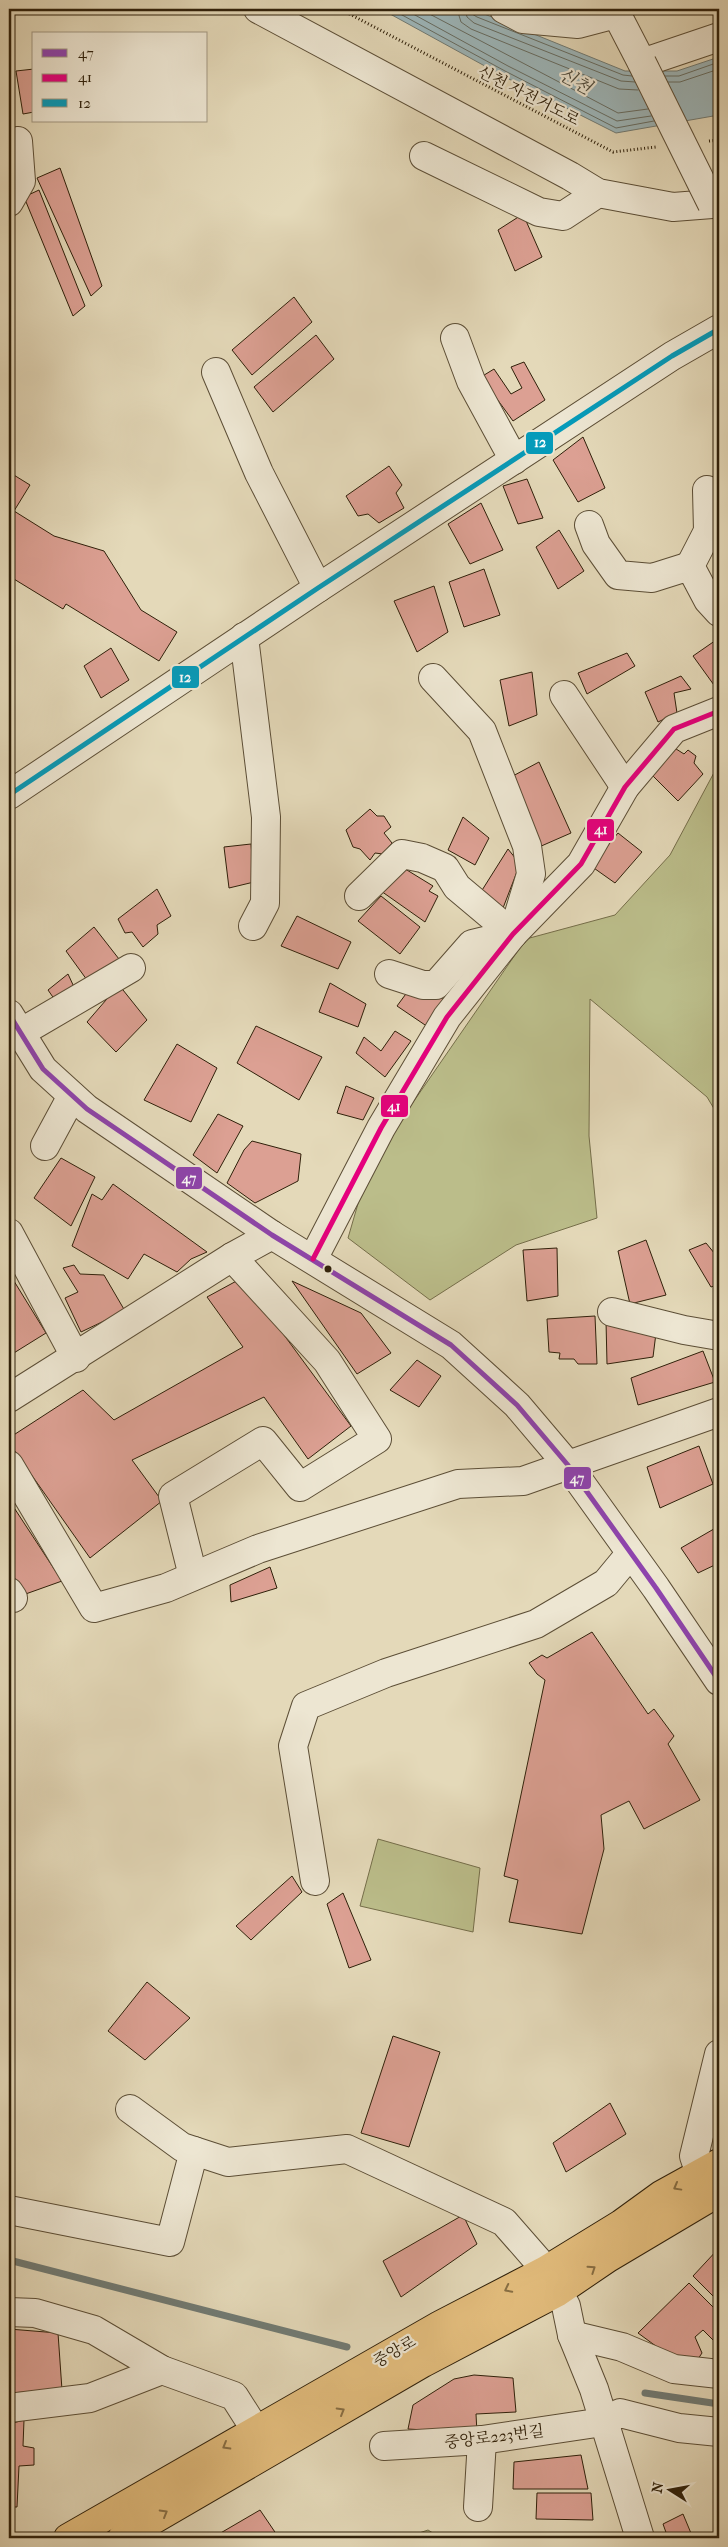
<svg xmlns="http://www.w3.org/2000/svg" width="728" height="2547" font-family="'IM FELL French Canon','Noto Serif KR',serif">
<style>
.green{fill:#bbbd8a;stroke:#756e4a}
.water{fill:#9db7bb;stroke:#717b74}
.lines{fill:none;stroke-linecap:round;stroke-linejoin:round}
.shore{stroke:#666c62;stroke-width:1}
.stream{stroke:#717b74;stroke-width:7}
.building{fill:#dca093;stroke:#2f200a}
.minor-casing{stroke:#5c4e36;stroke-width:30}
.major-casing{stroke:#2f200a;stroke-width:30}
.path{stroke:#2f200a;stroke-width:3;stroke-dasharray:1 2.5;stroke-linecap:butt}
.minor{stroke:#ede6d2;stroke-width:28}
.major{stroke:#e2bc7c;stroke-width:28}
.minor-bridge-casing{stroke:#5c4e36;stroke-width:30;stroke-linecap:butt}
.minor-bridge{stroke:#ede6d2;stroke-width:28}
.bus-1-casing{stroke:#ede6d2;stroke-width:9}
.bus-2-casing{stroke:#ede6d2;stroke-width:9}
.bus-3-casing{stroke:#ede6d2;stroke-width:9}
.bus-1{stroke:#8e44ad;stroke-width:5}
.bus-2{stroke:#e5007d;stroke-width:5}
.bus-3{stroke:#059bba;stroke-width:5}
.oneway{stroke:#886e43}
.bus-dot{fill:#2f200a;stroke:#ede6d2;stroke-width:2}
.labels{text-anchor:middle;stroke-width:4.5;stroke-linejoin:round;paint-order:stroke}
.street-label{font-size:16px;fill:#2f200a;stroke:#ede6d2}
.water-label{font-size:18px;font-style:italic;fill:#504d3f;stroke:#ede6d2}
.line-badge{stroke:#ede6d2;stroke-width:2}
.badge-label{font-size:14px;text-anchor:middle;font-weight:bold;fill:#fff}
</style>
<rect width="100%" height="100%" fill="#e4d9b9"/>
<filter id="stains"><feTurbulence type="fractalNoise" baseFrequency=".004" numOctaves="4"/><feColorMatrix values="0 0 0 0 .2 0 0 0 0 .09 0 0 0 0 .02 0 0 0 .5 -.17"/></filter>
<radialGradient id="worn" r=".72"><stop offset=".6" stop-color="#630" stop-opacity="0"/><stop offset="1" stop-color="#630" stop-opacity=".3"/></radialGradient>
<g class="green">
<polygon points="717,767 719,769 719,1117 707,1097 590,999 589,1136 597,1218 516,1245 430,1300 348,1238 369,1166 526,939 615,915 670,855"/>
<polygon points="378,1839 480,1868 473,1932 360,1906"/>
<polygon points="428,2530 441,2538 404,2538"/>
</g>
<polygon class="water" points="381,9 472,9 625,71 677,71 719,57 719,115 616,133 503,76"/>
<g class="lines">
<g class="shore">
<polyline points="391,9 505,71 616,128 654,121"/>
<polyline points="404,9 508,66 617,121 651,116"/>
<polyline points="420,9 618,113 648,109"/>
<polyline points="457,9 461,22 471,29 619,89 638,90"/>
<polyline points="465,9 467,17 474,23 621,81 635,82"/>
<polyline points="471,9 472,14 477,17 623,75 632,76"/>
<polyline points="665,76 679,76 719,62"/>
<polyline points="668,82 680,82 719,69"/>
</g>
<g class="stream">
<polyline points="9,2260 347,2347"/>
<polyline points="645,2393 719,2404"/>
</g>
</g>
<g class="building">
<polygon points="34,69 34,112 23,114 16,71"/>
<polygon points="60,168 102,286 91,296 37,178"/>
<polygon points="39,190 85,306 73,316 24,197"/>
<polygon points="523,214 542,257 515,271 498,230"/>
<polygon points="294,297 312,322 252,375 232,350"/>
<polygon points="316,335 334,359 273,412 254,387"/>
<polygon points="524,362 545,400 513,421 481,377 494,369 511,394 522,388 511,367"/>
<polygon points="583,437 605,488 578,502 553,460"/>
<polygon points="389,466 402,485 396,493 404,508 379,523 368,514 358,516 346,496"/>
<polygon points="9,472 30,485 14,511 54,536 104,551 141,610 177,632 159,661 66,604 63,609 9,576"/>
<polygon points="527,479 543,518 518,524 503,486"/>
<polygon points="481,503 503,550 470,564 448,524"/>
<polygon points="559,530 584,571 558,589 536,547"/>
<polygon points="484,569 500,615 464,627 449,582"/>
<polygon points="434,586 448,632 417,652 394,601"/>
<polygon points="719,638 719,692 693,656"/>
<polygon points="111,648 129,680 101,698 84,666"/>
<polygon points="627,653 635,666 587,694 578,673"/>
<polygon points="532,672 537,715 509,726 500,680"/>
<polygon points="681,676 691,689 674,693 677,713 658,722 645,692"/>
<polygon points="673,747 684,754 688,750 696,756 694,763 703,774 678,801 652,775 664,763 659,760"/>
<polygon points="539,762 571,833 539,847 511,777"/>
<polygon points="370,809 377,816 384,816 391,827 384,833 392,843 383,854 375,853 370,860 360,849 353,847 346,830"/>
<polygon points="463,817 489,838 475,865 448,850"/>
<polygon points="618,833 642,852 615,883 591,866"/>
<polygon points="251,844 254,882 229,888 224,847"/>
<polygon points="508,849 520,864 503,908 479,895"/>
<polygon points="402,867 433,886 429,891 438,896 425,922 381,891"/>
<polygon points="157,889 171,916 157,925 158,934 143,947 132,932 125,933 118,919"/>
<polygon points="381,896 420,927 400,954 358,921"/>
<polygon points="297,916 351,942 338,969 281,946"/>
<polygon points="94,927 119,959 87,980 66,951"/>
<polygon points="68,974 74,987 57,1003 48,990"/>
<polygon points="330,983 366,1004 358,1027 319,1012"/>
<polygon points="119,985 147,1020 116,1052 87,1022"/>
<polygon points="411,987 434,992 449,1004 431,1029 397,1006"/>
<polygon points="256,1026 322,1057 299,1100 237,1063"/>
<polygon points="395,1031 411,1041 385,1077 356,1053 364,1037 381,1051"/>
<polygon points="177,1044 217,1068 191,1122 144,1100"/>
<polygon points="346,1086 374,1098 363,1120 337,1113"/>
<polygon points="218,1114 243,1126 217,1173 193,1155"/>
<polygon points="252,1141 301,1154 298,1181 255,1203 227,1183 244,1150"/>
<polygon points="61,1158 95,1177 71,1226 34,1198"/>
<polygon points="113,1184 138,1202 207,1252 191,1259 177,1272 144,1254 128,1279 72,1246 92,1194 102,1200"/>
<polygon points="646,1240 666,1295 630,1304 618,1251"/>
<polygon points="706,1243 715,1254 719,1253 719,1284 711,1287 689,1250"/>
<polygon points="557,1248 558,1296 527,1301 523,1250"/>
<polygon points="74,1265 80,1274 104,1275 125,1311 81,1332 65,1298 78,1292 63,1268"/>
<polygon points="9,1273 46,1333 9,1356"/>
<polygon points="242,1278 351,1426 308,1459 264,1397 132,1460 162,1501 90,1558 9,1443 9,1438 83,1390 114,1420 243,1347 207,1297"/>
<polygon points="292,1281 361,1313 391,1353 357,1374"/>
<polygon points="595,1316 597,1364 578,1364 574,1359 559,1359 560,1353 549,1352 547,1319"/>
<polygon points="606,1321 656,1333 653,1357 607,1364"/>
<polygon points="703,1351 715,1382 638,1405 631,1378"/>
<polygon points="417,1360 441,1376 419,1407 390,1390"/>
<polygon points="699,1446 713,1484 660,1508 647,1467"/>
<polygon points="9,1500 62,1581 20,1596 9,1579"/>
<polygon points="719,1526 719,1563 698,1573 681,1548"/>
<polygon points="270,1567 277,1588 231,1602 230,1585"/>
<polygon points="592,1632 648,1714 654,1709 674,1736 668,1744 700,1800 644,1829 629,1801 601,1815 604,1849 582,1934 509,1922 518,1880 504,1876 545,1680 537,1674 529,1663 542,1655 547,1658"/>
<polygon points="292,1876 302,1892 251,1940 236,1926"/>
<polygon points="343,1893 371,1960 349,1968 327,1904"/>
<polygon points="147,1982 190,2018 145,2060 108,2031"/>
<polygon points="393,2036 440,2052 409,2147 361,2133"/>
<polygon points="610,2103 626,2134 566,2172 553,2143"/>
<polygon points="463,2215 477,2244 401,2297 383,2261"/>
<polygon points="719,2248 719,2302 693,2276"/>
<polygon points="689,2283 719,2313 719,2336 714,2341 703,2330 695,2337 702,2353 690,2371 638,2333"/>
<polygon points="9,2329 58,2333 62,2390 9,2393"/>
<polygon points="474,2375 513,2378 516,2412 476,2414 477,2433 408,2429 413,2405 454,2379"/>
<polygon points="24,2420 23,2446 34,2448 34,2465 19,2466 17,2507 9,2507 9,2424"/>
<polygon points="581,2455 588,2489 513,2489 514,2462"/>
<polygon points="537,2493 591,2493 593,2520 536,2519"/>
<polygon points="260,2510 279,2538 212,2538"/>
<polygon points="683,2514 693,2538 668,2538 663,2524"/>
</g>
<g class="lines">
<defs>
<g id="minor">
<polyline points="258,9 570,176 598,193 673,207 712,204 719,200"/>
<polyline points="504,9 523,19 578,24 616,14"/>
<polyline points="614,9 642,63 719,37"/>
<polyline points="424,156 539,212 563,216 598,193"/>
<polyline points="9,202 21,181 18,141"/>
<polyline points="455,338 471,381 514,460"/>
<polyline points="216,372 259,473 318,588"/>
<polyline points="589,525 596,544 618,575 652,578 690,566 708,600 719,612"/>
<polyline points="690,566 708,531 707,490"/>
<polyline points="244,637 266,817 265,903 253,926"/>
<polyline points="433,678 482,731 527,846 531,874 514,930"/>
<polyline points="564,695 625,787"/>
<polyline points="9,795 318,588 672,356 719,329"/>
<polyline points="359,896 402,854 422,858 445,868 457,887 513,934"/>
<polyline points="389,974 423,985 436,985 472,944 513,934"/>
<polyline points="9,1014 43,1069 87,1109 272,1235 451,1345 517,1405 567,1464 656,1588 719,1681"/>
<polyline points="20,1033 131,968"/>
<polyline points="45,1146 72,1096"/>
<polyline points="9,1233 76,1358"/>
<polyline points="313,1259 381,1128 447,1017 513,934 581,864 625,787 674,729 719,711"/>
<polyline points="612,1312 684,1330 719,1336"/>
<polyline points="9,1398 232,1257 272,1235"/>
<polyline points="9,1465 94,1608 166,1588 258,1549 458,1484 523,1481 719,1412"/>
<polyline points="193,1576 173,1496 263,1441 300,1487 377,1439 327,1361 232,1257"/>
<polyline points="9,1592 13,1598"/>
<polyline points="315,1881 293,1746 306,1706 386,1673 536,1624 606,1583 630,1554"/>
<polyline points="130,2109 182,2147 228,2162 347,2149 504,2222 546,2270 566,2306 572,2335 594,2389 640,2538"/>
<polyline points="700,2174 694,2156 719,2054"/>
<polyline points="9,2210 170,2242 194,2151"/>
<polyline points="9,2312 35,2313 94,2330 162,2370 234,2396 255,2429 265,2453"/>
<polyline points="572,2335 622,2347 674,2369 719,2374"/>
<polyline points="9,2408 90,2398 162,2370"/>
<polyline points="384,2446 482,2440 603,2422 620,2413 679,2428 719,2432"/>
<polyline points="478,2507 482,2440"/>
</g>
<g id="major">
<polyline points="68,2538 440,2325 546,2270 621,2224 661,2195 719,2163"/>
<polyline points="122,2538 423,2363 558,2292 608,2258 719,2192"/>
</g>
</defs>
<use href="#minor" class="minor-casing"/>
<use href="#major" class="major-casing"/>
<g class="path">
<polyline points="340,9 613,152 656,147"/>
<polyline points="709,141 719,140"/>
</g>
<use href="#minor" class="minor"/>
<use href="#major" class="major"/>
<defs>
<polyline id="minor-bridge" points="642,63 712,204"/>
</defs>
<use href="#minor-bridge" class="minor-bridge-casing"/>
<use href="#minor-bridge" class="minor-bridge"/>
<defs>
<polyline id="bus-1" points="9,1014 43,1069 87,1109 272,1235 451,1345 517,1405 567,1464 656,1588 719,1681"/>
<polyline id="bus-2" points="313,1259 381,1128 447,1017 513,934 581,864 625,787 674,729 719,711"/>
<polyline id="bus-3" points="9,795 318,588 672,356 719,329"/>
</defs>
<use href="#bus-1" class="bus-1-casing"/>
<use href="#bus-2" class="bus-2-casing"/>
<use href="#bus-3" class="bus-3-casing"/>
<use href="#bus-1" class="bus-1"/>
<use href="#bus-2" class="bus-2"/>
<use href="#bus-3" class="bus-3"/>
</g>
<defs><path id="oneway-chevron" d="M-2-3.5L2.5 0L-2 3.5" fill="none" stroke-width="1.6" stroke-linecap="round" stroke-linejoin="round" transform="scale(1.25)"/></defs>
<g class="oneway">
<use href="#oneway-chevron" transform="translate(677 2187) rotate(151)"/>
<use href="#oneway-chevron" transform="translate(592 2269) rotate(-34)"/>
<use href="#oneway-chevron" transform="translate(508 2289) rotate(153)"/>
<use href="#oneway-chevron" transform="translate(341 2411) rotate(-30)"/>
<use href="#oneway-chevron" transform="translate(226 2446) rotate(150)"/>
<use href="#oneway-chevron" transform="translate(164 2513) rotate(-30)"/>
</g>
<circle class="bus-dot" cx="328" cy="1269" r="4.5"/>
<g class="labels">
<g class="street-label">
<text transform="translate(529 95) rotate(27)" y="6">신천 자전거도로</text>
<text transform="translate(394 2351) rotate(-30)" y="6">중앙로</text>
<text transform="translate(494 2436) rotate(-7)" y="6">중앙로223번길</text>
</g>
<g class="water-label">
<text transform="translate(575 81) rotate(29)" y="6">신천</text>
</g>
</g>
<g class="line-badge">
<rect x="525" y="431" width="29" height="24" rx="5" fill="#059bba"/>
<rect x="171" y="665" width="29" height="24" rx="5" fill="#059bba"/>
<rect x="586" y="818" width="29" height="24" rx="5" fill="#e5007d"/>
<rect x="380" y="1094" width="29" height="24" rx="5" fill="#e5007d"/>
<rect x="175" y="1166" width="28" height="24" rx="5" fill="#8e44ad"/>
<rect x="563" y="1466" width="29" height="24" rx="5" fill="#8e44ad"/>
</g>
<g class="badge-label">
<text x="540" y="447">12</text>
<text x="185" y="682">12</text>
<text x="601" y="834">41</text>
<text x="394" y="1111">41</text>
<text x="189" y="1183">47</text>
<text x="577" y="1483">47</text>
</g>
<rect width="728" height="2547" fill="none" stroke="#e4d9b9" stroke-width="30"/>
<rect x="10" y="10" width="708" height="2527" fill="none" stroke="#2f200a" stroke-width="2.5"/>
<rect x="15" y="15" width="698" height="2517" fill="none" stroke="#2f200a"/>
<rect x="32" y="32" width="175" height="90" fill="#ede6d2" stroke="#a19782"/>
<rect x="42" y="49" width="25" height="8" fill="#8e44ad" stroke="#a19782"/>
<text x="78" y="58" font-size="15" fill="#2f200a">47</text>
<rect x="42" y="74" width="25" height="8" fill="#e5007d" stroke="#a19782"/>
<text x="78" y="82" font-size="15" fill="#2f200a">41</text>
<rect x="42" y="99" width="25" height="8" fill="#059bba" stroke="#a19782"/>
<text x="78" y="108" font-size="15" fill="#2f200a">12</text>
<g transform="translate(670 2490) rotate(281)" stroke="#ede6d2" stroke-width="4" paint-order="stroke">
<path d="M0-4L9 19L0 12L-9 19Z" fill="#2f200a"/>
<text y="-8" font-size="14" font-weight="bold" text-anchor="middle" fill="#2f200a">N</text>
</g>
<rect width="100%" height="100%" filter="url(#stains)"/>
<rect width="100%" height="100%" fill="url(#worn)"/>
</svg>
